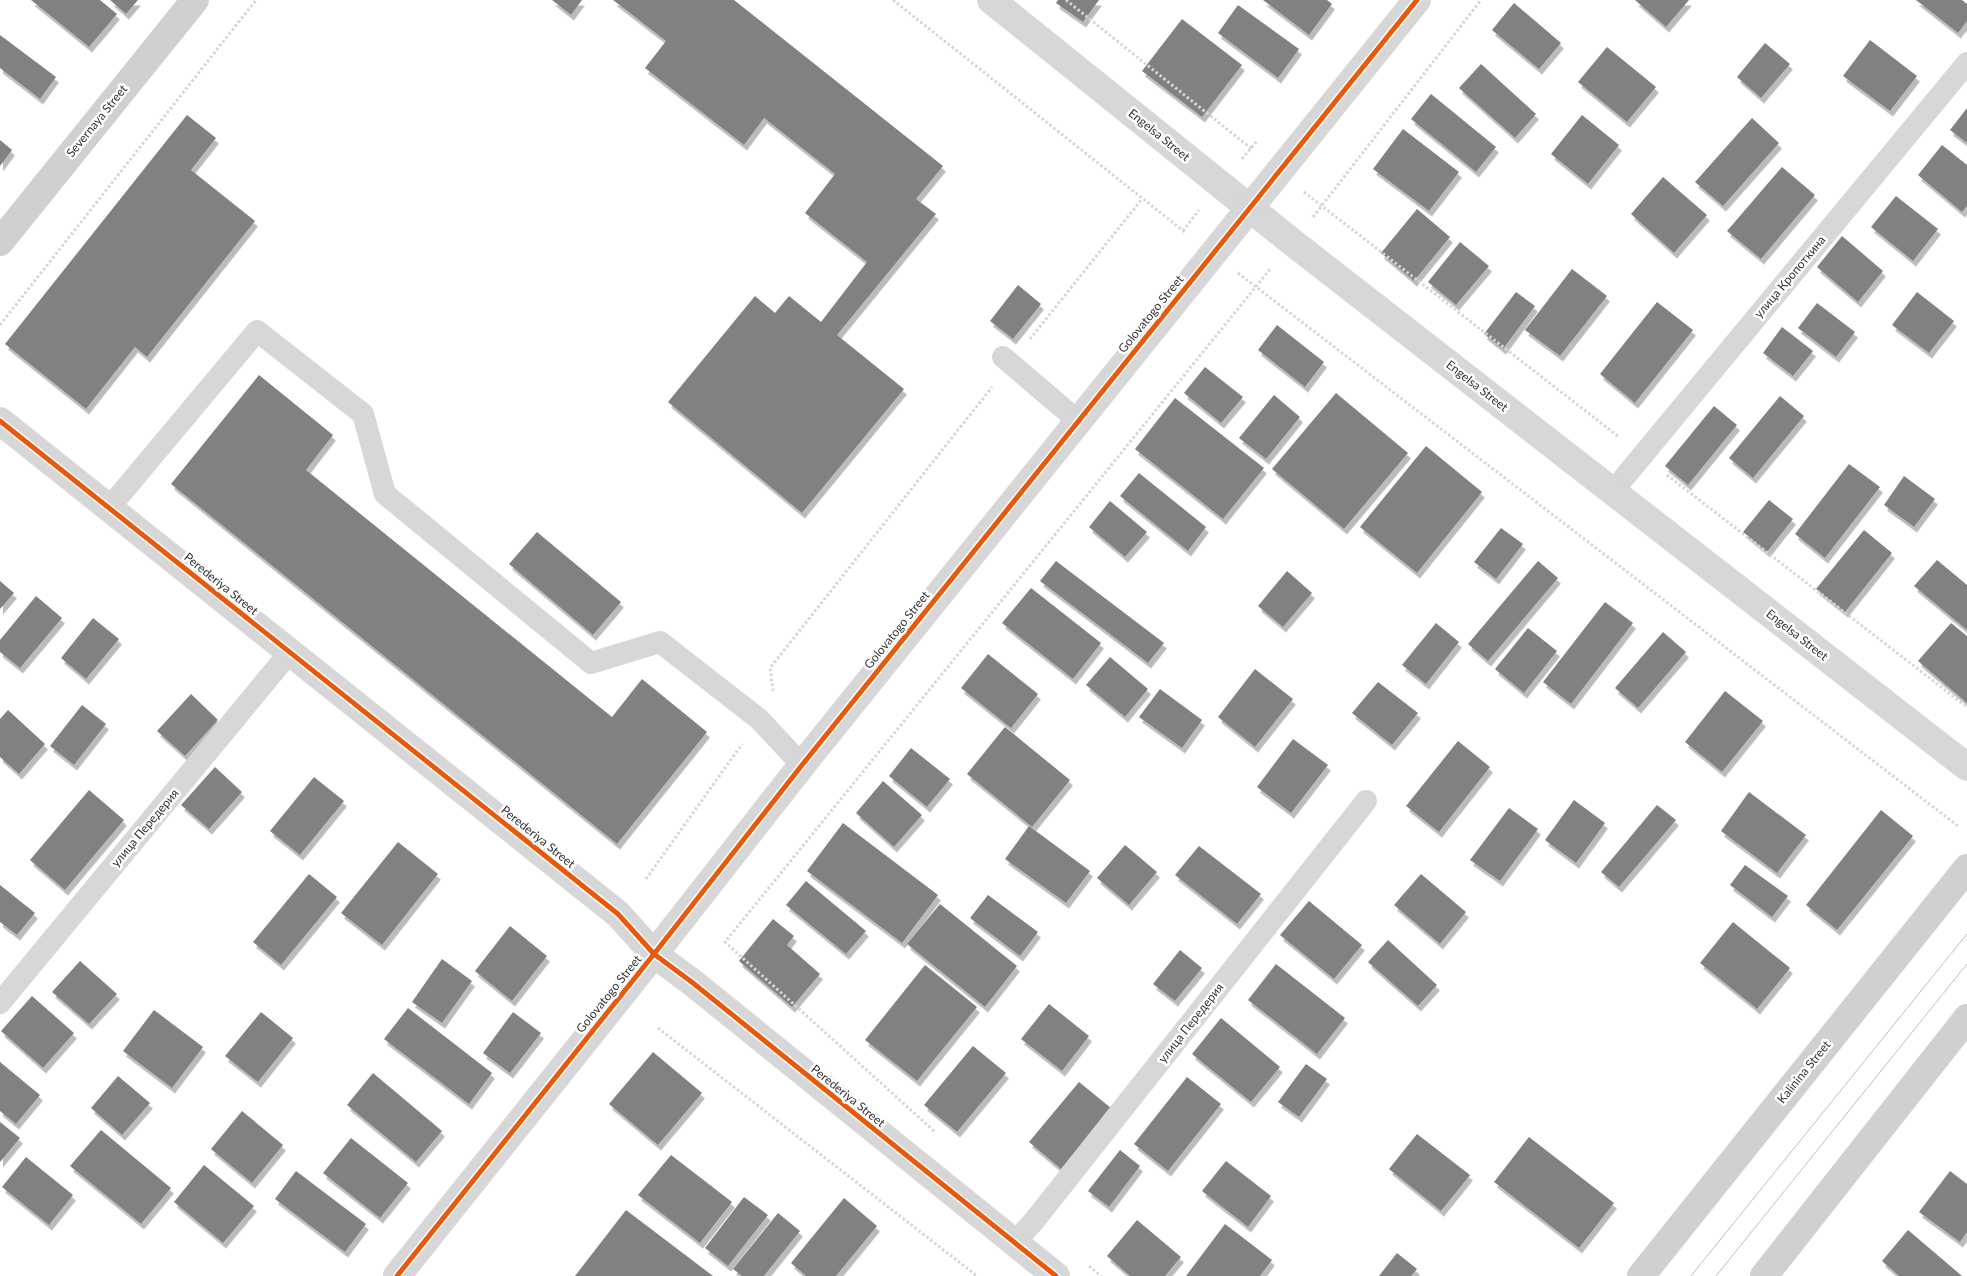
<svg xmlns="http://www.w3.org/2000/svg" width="1967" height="1276" font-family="Lato,sans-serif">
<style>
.building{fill:#818181;filter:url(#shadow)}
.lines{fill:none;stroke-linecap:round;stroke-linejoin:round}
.path{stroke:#d6d6d6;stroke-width:3;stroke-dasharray:2.5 2.5;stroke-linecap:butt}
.service{stroke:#d7d7d7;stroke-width:22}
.minor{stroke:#d7d7d7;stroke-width:28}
.secondary{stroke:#d0d0d0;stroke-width:28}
.tram{stroke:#bebebe;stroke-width:1}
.cycleway-casing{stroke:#fff;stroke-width:8}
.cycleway{stroke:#e8590c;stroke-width:5}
.labels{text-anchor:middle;stroke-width:5;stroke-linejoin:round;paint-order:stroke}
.street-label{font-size:12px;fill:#333;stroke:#fff}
</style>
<defs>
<filter id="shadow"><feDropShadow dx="3" dy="5.5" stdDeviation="0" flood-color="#0004"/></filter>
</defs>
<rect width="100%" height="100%" fill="#fff"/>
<g class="building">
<polygon points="31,0 100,0 117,14 89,47"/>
<polygon points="110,0 138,0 126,14"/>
<polygon points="552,0 582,0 571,15"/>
<polygon points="613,0 734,0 943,166 916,199 936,214 837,335 904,389 802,513 668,402 755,296 775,313 789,296 821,322 867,262 805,213 835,174 764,118 744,145 645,68 666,41"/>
<polygon points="1058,0 1099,0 1083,22 1056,3"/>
<polygon points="1263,0 1327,0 1332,4 1309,35"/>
<polygon points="1635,0 1689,0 1666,27"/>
<polygon points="1916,0 1962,0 1967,4 1967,21 1958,33"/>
<polygon points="1514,3 1561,43 1539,69 1492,30"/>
<polygon points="1238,5 1299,49 1278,78 1218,33"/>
<polygon points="1182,19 1242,65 1202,117 1142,71"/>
<polygon points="0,35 56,77 40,99 0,68"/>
<polygon points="1870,40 1917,76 1890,111 1843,76"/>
<polygon points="1765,43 1790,64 1761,98 1737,77"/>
<polygon points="1607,47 1656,87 1627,122 1578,82"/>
<polygon points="1481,64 1536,114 1515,138 1459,88"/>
<polygon points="1431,94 1496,147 1476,172 1411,119"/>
<polygon points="1967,108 1967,143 1950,130"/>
<polygon points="187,115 216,138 191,170 255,221 147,357 135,347 86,409 5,344"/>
<polygon points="1582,115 1619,145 1588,184 1551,154"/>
<polygon points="1752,118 1779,143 1723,206 1695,182"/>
<polygon points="1403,129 1459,172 1429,211 1373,169"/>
<polygon points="0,140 12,150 0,166"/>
<polygon points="1942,145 1967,165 1967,206 1962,212 1918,175"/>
<polygon points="1782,167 1815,195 1761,259 1727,231"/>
<polygon points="1663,177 1707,215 1674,253 1631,214"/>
<polygon points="1896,196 1938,229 1913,261 1871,227"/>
<polygon points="1417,209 1450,237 1414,281 1381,253"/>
<polygon points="1842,236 1883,271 1858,302 1817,267"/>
<polygon points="1460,242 1489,266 1456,305 1428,282"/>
<polygon points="1572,269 1607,296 1560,356 1525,330"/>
<polygon points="1018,285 1041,304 1013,339 990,321"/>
<polygon points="1516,292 1535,306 1503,349 1484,334"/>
<polygon points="1917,292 1954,321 1929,353 1892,325"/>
<polygon points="1657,302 1693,330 1635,403 1600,374"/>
<polygon points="1817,303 1855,332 1836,357 1798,328"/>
<polygon points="1277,325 1324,362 1305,387 1258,350"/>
<polygon points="1782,327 1813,351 1793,376 1763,353"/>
<polygon points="1205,367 1243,397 1221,423 1184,393"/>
<polygon points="259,375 333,435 306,470 612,717 642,679 707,732 617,844 171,484"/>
<polygon points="1336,393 1408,453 1344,529 1272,469"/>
<polygon points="1274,395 1300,417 1266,459 1239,438"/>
<polygon points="1780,396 1804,416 1753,478 1729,458"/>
<polygon points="1175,398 1264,468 1223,519 1135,449"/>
<polygon points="1714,406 1737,425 1688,485 1665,466"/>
<polygon points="1426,446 1482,492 1417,573 1360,527"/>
<polygon points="1849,464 1880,487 1825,558 1795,534"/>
<polygon points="1139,473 1206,527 1188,551 1120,496"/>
<polygon points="1904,476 1935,499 1914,527 1884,505"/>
<polygon points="1769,500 1793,519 1767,552 1743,532"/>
<polygon points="1110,501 1147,532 1125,557 1089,527"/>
<polygon points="1501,528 1523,544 1496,579 1474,562"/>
<polygon points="1864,530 1892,553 1845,612 1816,589"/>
<polygon points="537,532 621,602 593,635 509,564"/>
<polygon points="1937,560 1967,585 1967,630 1914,586"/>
<polygon points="1056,561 1164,643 1148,663 1040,581"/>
<polygon points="1538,561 1558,578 1488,661 1468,644"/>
<polygon points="1287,571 1312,593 1283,627 1258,606"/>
<polygon points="0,581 14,593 0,609"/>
<polygon points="1031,588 1101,643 1073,679 1002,623"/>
<polygon points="36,596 62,618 20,668 0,652 0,640"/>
<polygon points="1605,602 1633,623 1571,704 1543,682"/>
<polygon points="93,618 119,639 86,679 61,658"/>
<polygon points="1436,623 1459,642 1426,684 1402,665"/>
<polygon points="1951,623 1967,636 1967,703 1918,661"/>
<polygon points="1528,628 1557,651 1524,693 1495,669"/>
<polygon points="1663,632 1686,652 1638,708 1615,688"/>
<polygon points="988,654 1038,694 1011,728 961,688"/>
<polygon points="1110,657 1148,689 1125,717 1086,685"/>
<polygon points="1255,669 1293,699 1255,747 1218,717"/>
<polygon points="1378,682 1418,713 1392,745 1352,713"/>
<polygon points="1160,689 1202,720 1182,748 1139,717"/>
<polygon points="1725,691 1763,721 1722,772 1685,742"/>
<polygon points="191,694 218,720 185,756 157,731"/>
<polygon points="82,705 106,724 74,765 50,746"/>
<polygon points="8,710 45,744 19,774 0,757 0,719"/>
<polygon points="1005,727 1070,780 1032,827 967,774"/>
<polygon points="1293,739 1328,765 1291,813 1257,787"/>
<polygon points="1458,741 1490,767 1439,832 1406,806"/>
<polygon points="911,748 950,779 927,807 889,776"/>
<polygon points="215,767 242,792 209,829 181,805"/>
<polygon points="314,777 344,801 300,855 270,831"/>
<polygon points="883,781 922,815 894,847 856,813"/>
<polygon points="89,790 124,820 65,890 30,860"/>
<polygon points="1749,792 1806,835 1777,873 1721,831"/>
<polygon points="1574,800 1605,823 1576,863 1545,840"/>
<polygon points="1657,805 1676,820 1619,887 1601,872"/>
<polygon points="1509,808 1538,829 1500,881 1470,860"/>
<polygon points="1881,810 1913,836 1837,930 1806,905"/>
<polygon points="843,823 938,895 902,943 807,871"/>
<polygon points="1029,826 1090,871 1066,903 1005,859"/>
<polygon points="398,842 438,874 382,945 341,913"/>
<polygon points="1125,845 1157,872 1129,905 1097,878"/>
<polygon points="1199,846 1261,894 1237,924 1175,875"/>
<polygon points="1745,865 1788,896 1772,917 1730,885"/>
<polygon points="309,874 337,897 281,965 253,942"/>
<polygon points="1421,874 1466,912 1440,944 1394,905"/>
<polygon points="806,881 866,931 846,954 786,905"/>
<polygon points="0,885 35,913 17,935 0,922"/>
<polygon points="988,895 1038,932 1020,956 970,918"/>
<polygon points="1309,901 1362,945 1334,979 1280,935"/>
<polygon points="940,904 1017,966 985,1007 907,944"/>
<polygon points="773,919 794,936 787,945 820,974 792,1007 739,961"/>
<polygon points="1733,922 1790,968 1757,1009 1700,963"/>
<polygon points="510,926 547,956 512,1001 475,971"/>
<polygon points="1388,940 1437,985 1418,1006 1368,962"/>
<polygon points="1180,950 1202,968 1175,1001 1153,984"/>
<polygon points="442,959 472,981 442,1023 412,1002"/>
<polygon points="80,961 117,994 89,1024 52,992"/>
<polygon points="1276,964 1345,1018 1317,1054 1248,1000"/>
<polygon points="925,965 977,1007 917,1081 865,1040"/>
<polygon points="32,996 74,1033 43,1068 1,1031"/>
<polygon points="1049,1004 1089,1036 1062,1071 1021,1039"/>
<polygon points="408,1008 492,1073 469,1104 384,1039"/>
<polygon points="154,1010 203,1047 172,1088 123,1051"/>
<polygon points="261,1012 293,1038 258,1082 225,1056"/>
<polygon points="513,1012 541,1033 510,1073 483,1053"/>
<polygon points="1221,1018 1280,1067 1251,1102 1192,1054"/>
<polygon points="973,1046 1006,1073 957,1132 924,1105"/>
<polygon points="653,1052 702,1093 658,1145 609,1104"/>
<polygon points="0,1062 40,1095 16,1124 0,1111"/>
<polygon points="1306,1064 1327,1079 1299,1117 1278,1102"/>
<polygon points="373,1073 442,1131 416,1162 347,1105"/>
<polygon points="118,1076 150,1103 122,1135 91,1108"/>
<polygon points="1187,1077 1221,1104 1168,1171 1134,1144"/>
<polygon points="1079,1082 1111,1108 1061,1169 1029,1142"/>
<polygon points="242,1111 283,1145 252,1183 211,1149"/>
<polygon points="0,1122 20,1138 0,1162"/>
<polygon points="101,1130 171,1188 141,1224 70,1166"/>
<polygon points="1417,1134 1470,1175 1441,1211 1389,1169"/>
<polygon points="1529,1137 1614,1203 1579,1248 1494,1182"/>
<polygon points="351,1138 408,1183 380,1218 323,1173"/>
<polygon points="1120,1150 1140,1166 1109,1207 1088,1191"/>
<polygon points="671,1155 732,1202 700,1243 638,1195"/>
<polygon points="26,1157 73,1195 49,1225 2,1187"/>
<polygon points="1226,1161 1271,1196 1248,1227 1202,1191"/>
<polygon points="204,1165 254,1206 223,1243 174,1202"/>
<polygon points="296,1171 366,1224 345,1252 275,1199"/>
<polygon points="1950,1171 1967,1184 1967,1232 1960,1242 1919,1212"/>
<polygon points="744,1197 768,1215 728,1266 705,1248"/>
<polygon points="844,1198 877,1226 836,1276 806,1276 791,1263"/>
<polygon points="626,1210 713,1276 575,1276"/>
<polygon points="778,1213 800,1231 764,1276 742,1276 733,1269"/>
<polygon points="1137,1220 1181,1257 1165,1276 1130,1276 1107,1256"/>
<polygon points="1225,1224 1272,1260 1260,1276 1186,1276"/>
<polygon points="1908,1230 1962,1276 1899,1276 1882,1261"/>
<polygon points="1397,1253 1417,1269 1411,1276 1379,1276"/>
</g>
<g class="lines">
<g class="path">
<polyline points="893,0 1186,233"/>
<polyline points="1066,0 1253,150"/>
<polyline points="1242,159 1257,141"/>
<polyline points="1304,192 1619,437"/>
<polyline points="1313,217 1481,0"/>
<polyline points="1183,231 1199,210"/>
<polyline points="1238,273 1958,826"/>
<polyline points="0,325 256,0"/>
<polyline points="1030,339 1142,199"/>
<polyline points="1667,475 1967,707"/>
<polyline points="773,691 770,668 992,387"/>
<polyline points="646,879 742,744"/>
<polyline points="658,1028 977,1276"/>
<polyline points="934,1131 725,942 1271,268"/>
<polyline points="1089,1266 1101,1276"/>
</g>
<g class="service">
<polyline points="1003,357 1078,421"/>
<polyline points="1613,491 1967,63"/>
<polyline points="109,508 257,331 363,414 385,494 591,663 660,642 759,719 802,765"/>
<polyline points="0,1003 290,652"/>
<polyline points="1014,1243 1034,1221 1366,801"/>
</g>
<g class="minor">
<polyline points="991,0 1292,242 1967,767"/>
<polyline points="0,421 618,914 654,954 693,983 1056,1276"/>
<polyline points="397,1276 654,954 802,765 1417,0"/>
</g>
<g class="secondary">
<polyline points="0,242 195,0"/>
<polyline points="1641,1276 1967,868"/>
<polyline points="1764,1276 1967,1018"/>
</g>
<g class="tram">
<polyline points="1691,1276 1967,934"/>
<polyline points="1716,1276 1967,964"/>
</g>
<defs>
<g id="cycleway">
<polyline points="0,421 618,914 654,954 693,983 1056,1276"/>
<polyline points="397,1276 654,954 802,765 1417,0"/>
</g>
</defs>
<use href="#cycleway" class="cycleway-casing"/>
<use href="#cycleway" class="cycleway"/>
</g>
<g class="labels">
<g class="street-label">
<text transform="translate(97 121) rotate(-51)" y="4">Severnaya Street</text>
<text transform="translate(1159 135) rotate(39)" y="4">Engelsa Street</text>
<text transform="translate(1790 277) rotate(-50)" y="4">улица Кропоткина</text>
<text transform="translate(1151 314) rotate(-51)" y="4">Golovatogo Street</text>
<text transform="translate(1477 386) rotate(38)" y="4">Engelsa Street</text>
<text transform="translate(221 584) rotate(39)" y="4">Perederiya Street</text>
<text transform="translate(897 630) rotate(-51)" y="4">Golovatogo Street</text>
<text transform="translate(1797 635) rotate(38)" y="4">Engelsa Street</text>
<text transform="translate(145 828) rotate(-50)" y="4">улица Передерия</text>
<text transform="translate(538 837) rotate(39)" y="4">Perederiya Street</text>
<text transform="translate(609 994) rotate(-51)" y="4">Golovatogo Street</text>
<text transform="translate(1191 1023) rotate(-52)" y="4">улица Передерия</text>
<text transform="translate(1804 1072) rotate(-51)" y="4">Kalinina Street</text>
<text transform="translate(848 1096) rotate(39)" y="4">Perederiya Street</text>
</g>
</g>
</svg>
